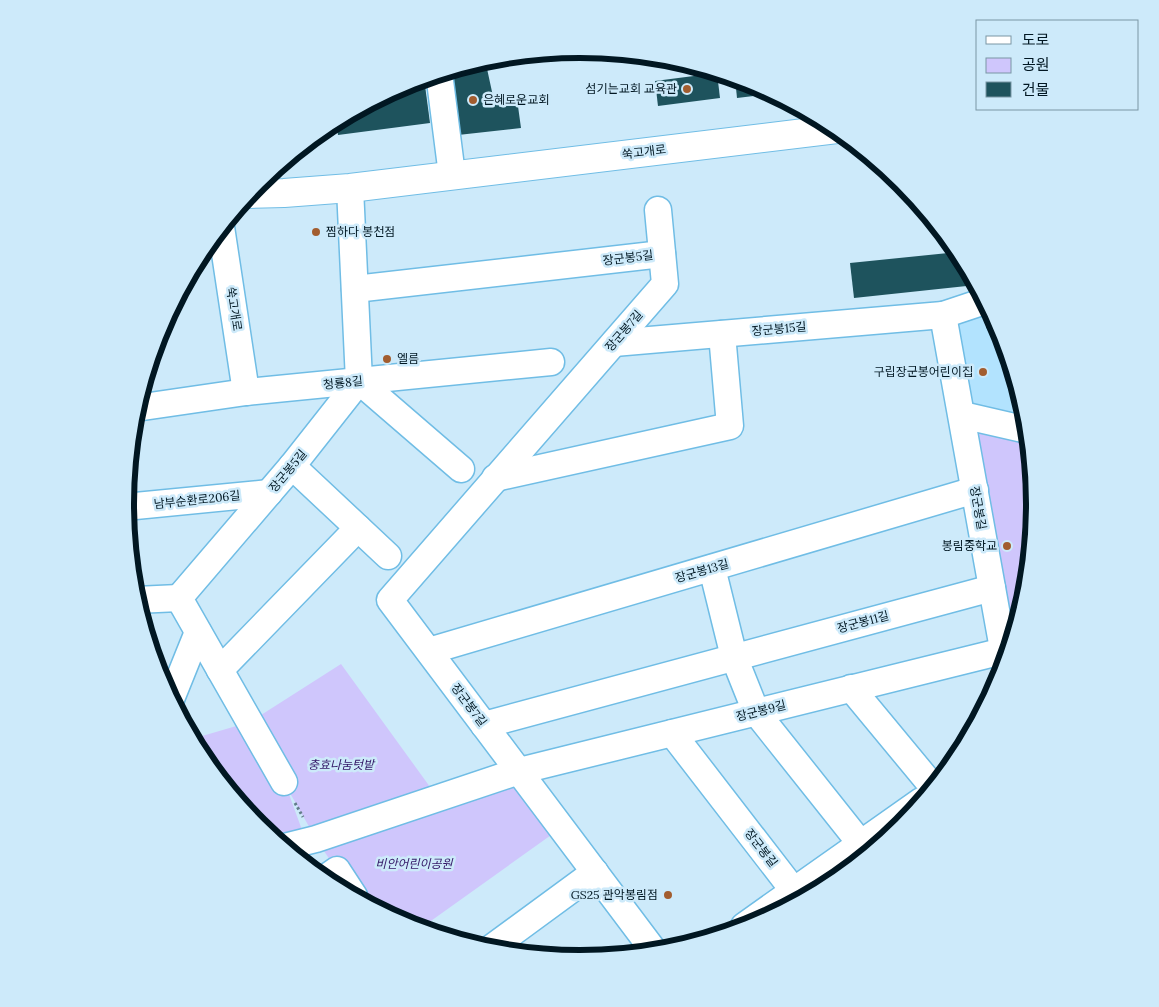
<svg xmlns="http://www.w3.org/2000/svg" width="1159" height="1007" font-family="Lora,'Noto Sans KR',serif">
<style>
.built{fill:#b2e3fe}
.green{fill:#cfc6fc}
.building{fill:#1e535d}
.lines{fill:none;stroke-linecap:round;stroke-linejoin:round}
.minor-casing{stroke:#70bde5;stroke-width:29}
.major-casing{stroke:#70bde5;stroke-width:30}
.path{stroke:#637d8a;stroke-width:3;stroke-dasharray:2.5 2.5;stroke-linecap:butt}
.minor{stroke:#fff;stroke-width:26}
.major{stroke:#fff;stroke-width:28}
.poi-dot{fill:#a25d2f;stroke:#cdeafa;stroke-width:2}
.labels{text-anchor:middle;stroke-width:5;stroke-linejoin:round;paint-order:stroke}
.poi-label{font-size:12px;fill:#011722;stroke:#cdeafa;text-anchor:end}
.street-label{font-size:12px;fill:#011722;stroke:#cdeafa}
.park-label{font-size:12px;font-style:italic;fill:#321666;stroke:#cdeafa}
.rim{fill:none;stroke:#011722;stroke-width:6}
</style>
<rect width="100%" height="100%" fill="#cdeafa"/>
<polygon class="built" points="985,301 1000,330 1026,415 1034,504 1025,592 943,315"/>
<g class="green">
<polygon points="962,415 1027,430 1034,504 1025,592 1005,660"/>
<polygon points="341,664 438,798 519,771 561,828 421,928 405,924 354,896 316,839 286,786 302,830 274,838 258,825 201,756 192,739 250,722"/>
</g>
<g class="building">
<polygon points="486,64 494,101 517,99 521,128 458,135 448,71 460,67"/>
<polygon points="717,73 720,98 658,106 655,81"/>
<polygon points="424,78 430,123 338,135 336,121 406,83"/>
<polygon points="735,78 761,87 762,95 737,98"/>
<polygon points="958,252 976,285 854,298 850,263"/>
<polygon points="995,321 1000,330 1007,352 1002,355 986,327"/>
</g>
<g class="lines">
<defs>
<g id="minor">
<polyline points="439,73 452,175"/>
<polyline points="221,227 246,392"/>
<polyline points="355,289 662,254"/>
<polyline points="985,301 943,315 1005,660"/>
<polyline points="614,343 943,315"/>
<polyline points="359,381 461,469"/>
<polyline points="136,408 246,392 551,362"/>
<polyline points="962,415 1027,430"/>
<polyline points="292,466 388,556"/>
<polyline points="495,478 730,426 722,334"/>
<polyline points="125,507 269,493"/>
<polyline points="712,568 734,657 756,712 861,844"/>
<polyline points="136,600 179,598"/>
<polyline points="429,651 975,490"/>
<polyline points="220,670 358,528"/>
<polyline points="851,688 933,787"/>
<polyline points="171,699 198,632"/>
<polyline points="484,725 992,588"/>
<polyline points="672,733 794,891"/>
<polyline points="284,782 179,598 292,466 359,381 350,188"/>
<polyline points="284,847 316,839 519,771 1003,651"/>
<polyline points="324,879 337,870 354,896"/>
<polyline points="744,926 921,801"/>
<polyline points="490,949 595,872"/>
<polyline points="654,951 390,600 665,284 658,210"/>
</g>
<polyline id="major" points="248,194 284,193 350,188 837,129"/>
</defs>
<use href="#minor" class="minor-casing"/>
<use href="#major" class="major-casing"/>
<polyline class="path" points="295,803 303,817"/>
<use href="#minor" class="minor"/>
<use href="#major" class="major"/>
</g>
<g class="poi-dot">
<circle cx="687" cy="89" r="5"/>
<circle cx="473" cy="100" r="5"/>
<circle cx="316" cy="232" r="5"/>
<circle cx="387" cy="359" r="5"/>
<circle cx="983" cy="372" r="5"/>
<circle cx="1007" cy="546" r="5"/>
<circle cx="668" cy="895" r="5"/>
</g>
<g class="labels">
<g class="poi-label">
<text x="677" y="93">섬기는교회 교육관</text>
<text x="483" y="104" text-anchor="start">은혜로운교회</text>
<text x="326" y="236" text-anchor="start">찜하다 봉천점</text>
<text x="397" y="363" text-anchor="start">엘름</text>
<text x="973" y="376">구립장군봉어린이집</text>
<text x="997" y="550">봉림중학교</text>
<text x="658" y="899">GS25 관악봉림점</text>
</g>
<g class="street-label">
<text transform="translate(644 152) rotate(-7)" y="4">쑥고개로</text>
<text transform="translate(628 258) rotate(-7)" y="4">장군봉5길</text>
<text transform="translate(234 309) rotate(81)" y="4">쑥고개로</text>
<text transform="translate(779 329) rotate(-5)" y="4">장군봉15길</text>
<text transform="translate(624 331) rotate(-49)" y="4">장군봉7길</text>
<text transform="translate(343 383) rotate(-6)" y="4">청룡8길</text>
<text transform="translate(288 471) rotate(-50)" y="4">장군봉5길</text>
<text transform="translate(197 500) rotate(-6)" y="4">남부순환로206길</text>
<text transform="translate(978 508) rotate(80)" y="4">장군봉길</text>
<text transform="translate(702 571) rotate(-16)" y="4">장군봉13길</text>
<text transform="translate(863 622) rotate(-15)" y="4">장군봉11길</text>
<text transform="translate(469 705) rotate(53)" y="4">장군봉7길</text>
<text transform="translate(761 711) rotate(-14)" y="4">장군봉9길</text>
<text transform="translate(761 848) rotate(52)" y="4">장군봉길</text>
</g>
<g class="park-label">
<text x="341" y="769">충효나눔텃밭</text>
<text x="414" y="868">비안어린이공원</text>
</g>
</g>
<path d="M0 0H1159V1007H0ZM134 504a446 446 0 1 1 892 0a446 446 0 1 1-892 0Z" fill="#cdeafa" fill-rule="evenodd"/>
<path class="rim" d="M134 504a446 446 0 1 1 892 0a446 446 0 1 1-892 0Z"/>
<rect x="976" y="20" width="162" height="90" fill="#cdeafa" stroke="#7b96a4"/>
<rect x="986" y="36" width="25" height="8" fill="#ffffff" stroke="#7b96a4"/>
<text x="1022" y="45" font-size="15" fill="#011722">도로</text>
<rect x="986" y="58" width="25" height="15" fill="#cfc6fc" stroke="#7b96a4"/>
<text x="1022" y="70" font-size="15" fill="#011722">공원</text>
<rect x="986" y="82" width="25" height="15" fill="#1e535d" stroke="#7b96a4"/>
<text x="1022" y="95" font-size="15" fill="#011722">건물</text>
</svg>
